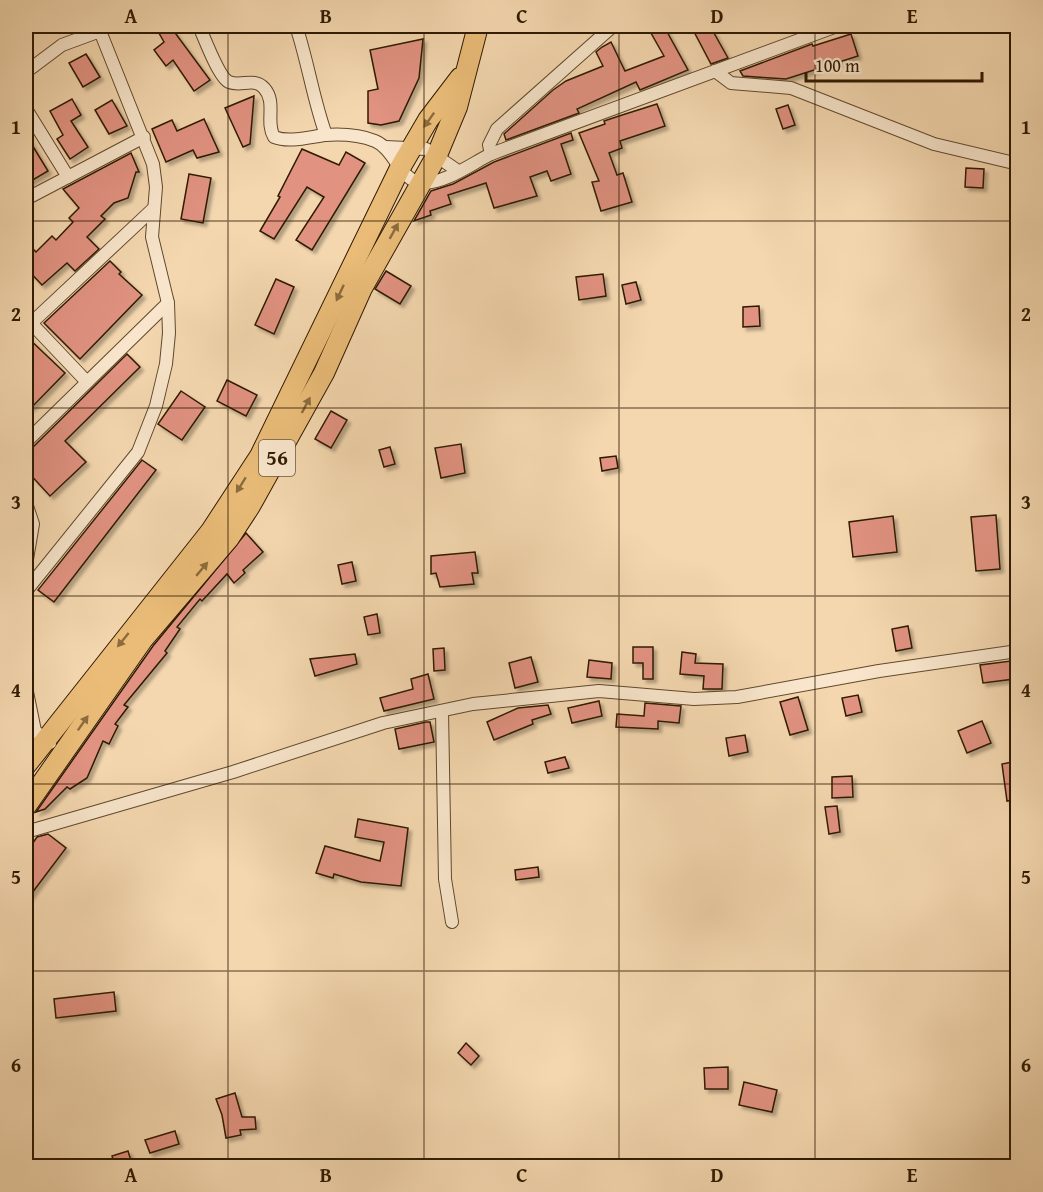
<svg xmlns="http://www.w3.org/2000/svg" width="1043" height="1192" font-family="'Gentium Book Plus',serif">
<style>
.building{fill:#e19281;stroke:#2f1a01;stroke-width:1.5;filter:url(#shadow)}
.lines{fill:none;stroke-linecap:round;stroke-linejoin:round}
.street-casing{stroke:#60492c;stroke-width:14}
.primary-casing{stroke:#2f1a01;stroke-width:22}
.street{stroke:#f8e5cb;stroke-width:12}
.primary{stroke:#eabc78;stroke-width:20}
.oneway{fill:#8c6b3c}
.grid{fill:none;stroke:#2f1a01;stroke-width:1.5;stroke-opacity:0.55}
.labels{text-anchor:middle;stroke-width:5;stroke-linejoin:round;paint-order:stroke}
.shield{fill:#f8e5cb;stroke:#6b573e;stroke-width:1.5}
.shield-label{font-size:21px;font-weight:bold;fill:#2f1a01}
.neatline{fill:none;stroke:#2f1a01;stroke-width:2}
.grid-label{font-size:20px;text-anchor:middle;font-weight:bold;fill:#2f1a01}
</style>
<defs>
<filter id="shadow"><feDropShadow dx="3.5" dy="3.5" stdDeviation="1.5" flood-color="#0004"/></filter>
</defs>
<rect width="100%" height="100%" fill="#f4d7af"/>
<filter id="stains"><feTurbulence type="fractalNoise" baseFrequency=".00333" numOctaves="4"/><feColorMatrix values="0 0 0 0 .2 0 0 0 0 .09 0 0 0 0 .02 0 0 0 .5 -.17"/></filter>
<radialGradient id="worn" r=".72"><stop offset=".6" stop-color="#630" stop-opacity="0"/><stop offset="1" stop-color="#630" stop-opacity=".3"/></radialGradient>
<g class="building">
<polygon points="155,26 170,26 210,80 194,91 173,60 166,66 154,50 164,42"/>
<polygon points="647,26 657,26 662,32 666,30 688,70 640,90 636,82 577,109 579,113 506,140 504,134 553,90 566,81 603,66 596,52 602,47 611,42 625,71 664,56"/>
<polygon points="691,26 710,26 728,58 711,64"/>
<polygon points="851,34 858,56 786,79 743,76 740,71 812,44 813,46"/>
<polygon points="423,39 419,78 399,121 381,125 368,123 368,91 378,89 370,50"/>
<polygon points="86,54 100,77 83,87 69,63"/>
<polygon points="254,96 250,144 243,147 225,108"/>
<polygon points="72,99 81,115 71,121 88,147 70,159 57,139 63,135 50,111"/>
<polygon points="112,100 127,126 109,134 95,110"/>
<polygon points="657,104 665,126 620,141 622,148 609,153 617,175 623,173 632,202 601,211 592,182 599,181 579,133 605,124 604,121 619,116"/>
<polygon points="788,105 795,125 783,129 776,109"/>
<polygon points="204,119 219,152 197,158 193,150 166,162 152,129 172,120 177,131"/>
<polygon points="571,133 573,140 561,144 571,174 551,181 547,171 530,177 537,196 494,208 486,183 448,195 451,204 430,211 431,215 414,221 431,191 453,184 494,162"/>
<polygon points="26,135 48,171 26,184"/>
<polygon points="302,149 339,165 346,152 365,163 312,250 296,240 324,197 307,187 274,239 260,231 280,197 278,196"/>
<polygon points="131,153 139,172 136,172 128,198 114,203 101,216 105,219 87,237 99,249 75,271 67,263 42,285 26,268 26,251 30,246 36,252 52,236 56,240 73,222 69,218 79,208 63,189"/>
<polygon points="966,168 984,169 983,188 965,187"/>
<polygon points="189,174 211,178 203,223 181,219"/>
<polygon points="110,261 121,272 119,274 142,295 80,359 44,323"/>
<polygon points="386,271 411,286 400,304 375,289"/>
<polygon points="603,274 606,296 579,300 576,277"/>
<polygon points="276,279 294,287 274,334 255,325"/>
<polygon points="636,282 641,300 626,304 622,285"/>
<polygon points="759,306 760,326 743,327 743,307"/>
<polygon points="26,336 65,373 31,408 26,402"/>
<polygon points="127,354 140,367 65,441 86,462 50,496 26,470 26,450 32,448"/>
<polygon points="227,380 257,395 246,416 217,401"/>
<polygon points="181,391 205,407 182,440 158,424"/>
<polygon points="331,411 347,420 331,448 315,439"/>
<polygon points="461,444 465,473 441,478 435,448"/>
<polygon points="390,447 395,464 384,467 379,450"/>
<polygon points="616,456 618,468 602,471 600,458"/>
<polygon points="142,460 156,470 54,602 38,590"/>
<polygon points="996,515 1000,569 976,571 971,517"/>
<polygon points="893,516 897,552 853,557 849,522"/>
<polygon points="246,533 263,552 243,570 245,573 234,583 227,574 202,601 200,599 177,627 180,629 165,651 167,653 124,705 128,707 115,724 118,726 109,744 103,741 87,778 70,789 67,787 45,809 36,812 153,646"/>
<polygon points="475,552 478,573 472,573 474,584 440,587 436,573 431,574 431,556"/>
<polygon points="352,562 356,581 342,584 338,565"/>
<polygon points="377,614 380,633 368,635 364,617"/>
<polygon points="908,626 912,648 896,651 892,629"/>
<polygon points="633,647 653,647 653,679 643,679 643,663 633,663"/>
<polygon points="444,648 445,670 434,671 433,649"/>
<polygon points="682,652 696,654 695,663 723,664 722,689 703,689 704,676 680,674"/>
<polygon points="355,654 357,664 315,676 310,659"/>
<polygon points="531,657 538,682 515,688 509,663"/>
<polygon points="589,660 612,663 611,679 587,677"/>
<polygon points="1011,661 1014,679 983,683 980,665"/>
<polygon points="428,674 434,699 384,711 380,698 413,689 411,679"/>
<polygon points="858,695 862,712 846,716 842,698"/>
<polygon points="798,697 808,730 790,735 780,702"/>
<polygon points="599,701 602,716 572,723 568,708"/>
<polygon points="645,703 681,706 679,723 658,721 658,729 616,727 617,714 644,716"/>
<polygon points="548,705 551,714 532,720 533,724 494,740 487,722 518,708"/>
<polygon points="982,721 991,743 967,753 958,731"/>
<polygon points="426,722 430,722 434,742 399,749 395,729"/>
<polygon points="745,735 748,752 729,756 726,738"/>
<polygon points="565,757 569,768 548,773 545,762"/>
<polygon points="1017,761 1017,799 1007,801 1002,764"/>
<polygon points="852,776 853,797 832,798 832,777"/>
<polygon points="837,806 840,832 829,834 825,807"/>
<polygon points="358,819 408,828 401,886 361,882 334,874 333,878 316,873 325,846 380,861 384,842 355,837"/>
<polygon points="48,834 66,848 26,901 26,853 37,837"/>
<polygon points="538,867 539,877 516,880 515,870"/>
<polygon points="114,992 116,1011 56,1018 54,999"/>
<polygon points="466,1043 479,1056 471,1065 458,1053"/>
<polygon points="728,1067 728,1089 705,1089 704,1068"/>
<polygon points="744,1082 777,1090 772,1112 739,1105"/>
<polygon points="235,1093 242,1117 255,1117 256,1129 240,1130 241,1135 226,1138 222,1115 216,1099"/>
<polygon points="175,1131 179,1144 150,1153 145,1140"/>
<polygon points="128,1151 132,1164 115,1167 112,1156"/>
</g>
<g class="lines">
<defs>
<g id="street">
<path d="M199 26C204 37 219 78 229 82 241 87 254 77 264 88 277 102 265 122 274 137 289 143 309 137 325 135 340 134 360 135 375 141 395 149 400 182 423 183 446 183 471 164 491 154L837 26"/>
<path d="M296 26C308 62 313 99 326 135"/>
<polyline points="715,71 731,83 791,88 934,144 1018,164"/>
<polyline points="26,72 62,45 100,31 153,164 156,187 152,237 168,303 169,333 166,364 156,406 138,452 26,591"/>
<polyline points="26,109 68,177"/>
<polyline points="386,147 426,149 458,171"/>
<polyline points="491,154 489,145 497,129 613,26"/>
<polyline points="26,199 144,137"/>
<polyline points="31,323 87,382"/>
<polyline points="26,328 153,209"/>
<polyline points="26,442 168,303"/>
<polyline points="26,503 33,524 26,565"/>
<polyline points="26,687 35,731 50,743"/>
<polyline points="442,711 445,879 452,922"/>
<polyline points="26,832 233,772 383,723 473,704 599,691 694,699 737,697 879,671 1018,651"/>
</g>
<g id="primary">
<polyline points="26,765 211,531 260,456 400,168 428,120 460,78"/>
<polyline points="26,806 143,639 229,538 250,506 324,373 362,288 437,155 457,107 478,26"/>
</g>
</defs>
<use href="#street" class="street-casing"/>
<use href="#primary" class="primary-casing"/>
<use href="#street" class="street"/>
<use href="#primary" class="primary"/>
</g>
<defs><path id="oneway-solid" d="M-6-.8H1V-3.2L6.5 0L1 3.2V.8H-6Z" transform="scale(1.5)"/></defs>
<g class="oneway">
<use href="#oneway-solid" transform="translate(429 120) rotate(125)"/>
<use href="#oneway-solid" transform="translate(394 231) rotate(-61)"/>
<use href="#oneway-solid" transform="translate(340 293) rotate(115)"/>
<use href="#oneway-solid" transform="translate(306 405) rotate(-62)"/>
<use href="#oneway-solid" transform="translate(241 485) rotate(122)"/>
<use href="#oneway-solid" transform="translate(202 569) rotate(-50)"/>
<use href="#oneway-solid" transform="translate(123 640) rotate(129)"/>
<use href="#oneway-solid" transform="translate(83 723) rotate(-55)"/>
</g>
<path class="grid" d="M228 26V1166M424 26V1166M619 26V1166M815 26V1166M26 221H1018M26 408H1018M26 596H1018M26 784H1018M26 971H1018"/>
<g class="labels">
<rect class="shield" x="259" y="440" width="36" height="36" rx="4.5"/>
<g class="shield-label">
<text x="277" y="465">56</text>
</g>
</g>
<rect width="1043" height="1192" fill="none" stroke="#f4d7af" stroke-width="66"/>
<path d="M806 72v9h176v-9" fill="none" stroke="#2f1a01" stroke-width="3"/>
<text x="815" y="72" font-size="18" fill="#2f1a01" stroke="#f8e5cb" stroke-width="4.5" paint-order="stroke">100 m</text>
<rect x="33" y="33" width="977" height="1126" class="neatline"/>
<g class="grid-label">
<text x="131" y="23">A</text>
<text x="326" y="23">B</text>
<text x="522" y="23">C</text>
<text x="717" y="23">D</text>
<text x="912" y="23">E</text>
<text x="16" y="134">1</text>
<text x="1026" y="134">1</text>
<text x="16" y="321">2</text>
<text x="1026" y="321">2</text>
<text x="16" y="509">3</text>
<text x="1026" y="509">3</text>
<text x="16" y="697">4</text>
<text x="1026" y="697">4</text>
<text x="16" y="884">5</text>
<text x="1026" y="884">5</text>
<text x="16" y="1072">6</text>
<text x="1026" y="1072">6</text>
<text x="131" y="1182">A</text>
<text x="326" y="1182">B</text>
<text x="522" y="1182">C</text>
<text x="717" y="1182">D</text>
<text x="912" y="1182">E</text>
</g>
<rect width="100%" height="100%" filter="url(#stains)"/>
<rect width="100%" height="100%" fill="url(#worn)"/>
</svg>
